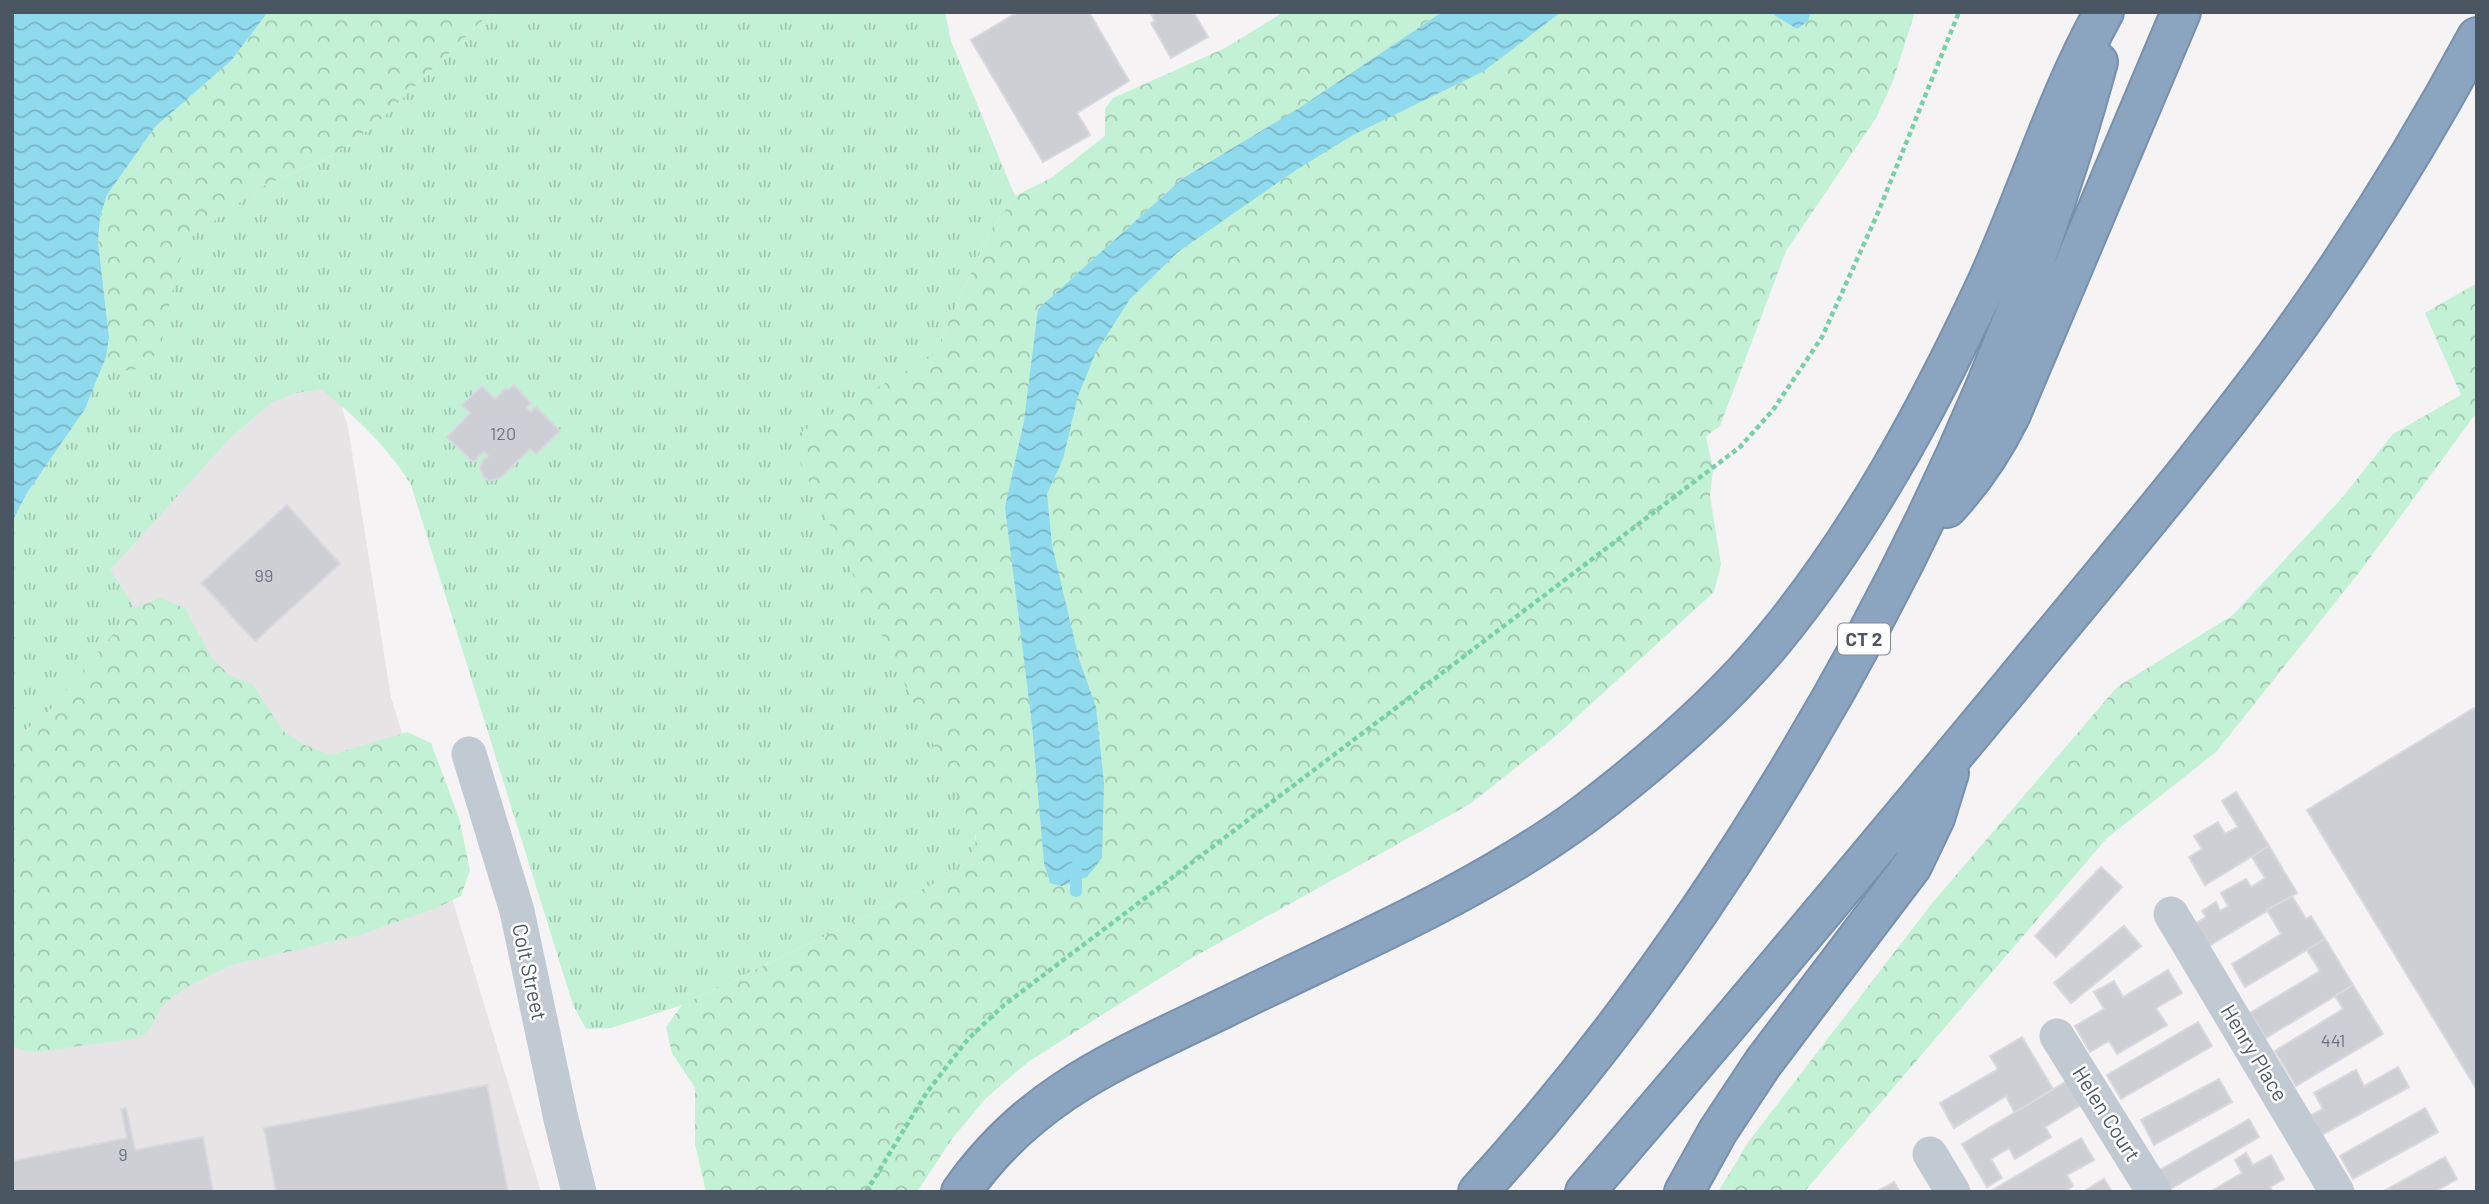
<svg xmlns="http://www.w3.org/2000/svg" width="2489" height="1204" font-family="Barlow,sans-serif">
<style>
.education{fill:#e6e4e5}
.grass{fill:url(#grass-tufts)}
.forest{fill:url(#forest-crowns)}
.water{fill:url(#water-waves)}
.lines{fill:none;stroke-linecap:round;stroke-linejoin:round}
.stream{stroke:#90daee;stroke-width:12}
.building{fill:#cdcfd5;stroke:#d7d9de;stroke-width:2}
.motorway-casing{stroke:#7690ad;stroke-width:42}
.path{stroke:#7ad0a6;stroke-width:4.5;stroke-dasharray:5 3.5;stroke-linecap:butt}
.minor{stroke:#c1cad2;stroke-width:35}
.motorway{stroke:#8ba5c1;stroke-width:38}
.labels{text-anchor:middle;stroke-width:5;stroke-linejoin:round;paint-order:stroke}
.number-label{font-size:18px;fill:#6b747e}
.shield{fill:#fff;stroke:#808990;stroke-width:2}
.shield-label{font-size:19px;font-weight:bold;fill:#4a5661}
.street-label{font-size:21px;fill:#4a5661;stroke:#fff}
</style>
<defs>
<pattern id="grass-tufts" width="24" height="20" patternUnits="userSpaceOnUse" patternTransform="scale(1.75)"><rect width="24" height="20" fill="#c3f1d5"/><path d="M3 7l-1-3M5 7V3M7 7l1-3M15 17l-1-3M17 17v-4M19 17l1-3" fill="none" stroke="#a0c6b0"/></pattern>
<pattern id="forest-crowns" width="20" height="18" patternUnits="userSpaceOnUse" patternTransform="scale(1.75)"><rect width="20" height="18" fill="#c3f1d5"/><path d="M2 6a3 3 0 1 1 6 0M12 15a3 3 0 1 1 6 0" fill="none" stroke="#a0c6b0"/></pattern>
<pattern id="water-waves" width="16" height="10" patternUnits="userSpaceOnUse" patternTransform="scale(1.75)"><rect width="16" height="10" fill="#90daee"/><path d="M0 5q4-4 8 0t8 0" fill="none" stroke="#78b4c4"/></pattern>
</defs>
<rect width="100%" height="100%" fill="#f5f3f3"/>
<polygon class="education" points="231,61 348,427 391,697 541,1192 12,1192 12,522 27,493 85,409"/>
<path class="grass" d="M491 12H945L951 41 1015 196 990 231 942 337 902 470 976 827 974 855 954 874 682 1005 611 1028 586 1029 573 1005 411 485C389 448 355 416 321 389L295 393 271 403 231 437 110 570 135 608 50 710 12 741V522L27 493 85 409 103 364 117 372 179 262 190 238 261 187 333 155 375 125Z"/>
<g class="forest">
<polygon points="268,12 491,12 375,125 333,155 261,187 190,238 179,262 160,349 143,368 117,372 103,364 109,337 98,241 100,217 107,195 155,127 231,61"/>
<polygon points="1284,12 1442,12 1299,108 1183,178 1090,263 1518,12 1915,12 1893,81 1876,118 1786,251 1720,426 1706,436 1713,469 1710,496 1721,564 1714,592 1556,736 1470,804 1190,959 1028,1062 987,1097 951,1140 917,1192 706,1192 695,1144 695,1088 672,1053 666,1027 682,1005 954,874 974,855 976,835 789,439 937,353 942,337 990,231 1015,196 1051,178 1105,136 1105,109 1113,98 1225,48"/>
<polygon points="2477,283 2477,412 2361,570 2216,752 2107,838 1804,1192 1718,1192 1749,1141 1933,902 2117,687 2233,615 2341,499 2393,434 2461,395 2425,313"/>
<polygon points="160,598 185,608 211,657 229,675 253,685 283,731 305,745 331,755 407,732 431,743 459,818 470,870 461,896 436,908 360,935 231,965 183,989 162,1006 149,1030 139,1038 34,1052 21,1050 12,1045 12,742 50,710 135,608"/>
</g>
<g class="water">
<polygon points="12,12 268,12 231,61 155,127 107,195 100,217 98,241 109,337 106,357 85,409 27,493 12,522"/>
<polygon points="1442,12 1561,12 1484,71 1353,135 1296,170 1178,252 1130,299 1095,354 1078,396 1063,459 1047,494 1052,545 1079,659 1096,707 1104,783 1102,858 1087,877 1062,886 1050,883 1044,863 1032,725 1005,507 1024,421 1038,309 1183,178 1299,108"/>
<polygon points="1773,12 1811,12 1808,21 1797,29 1774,15"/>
</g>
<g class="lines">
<polyline class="stream" points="1076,891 1076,867"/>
</g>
<g class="building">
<polygon points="1018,12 1089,12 1129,81 1077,113 1090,135 1043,162 971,40"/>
<polygon points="1150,12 1189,12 1195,15 1208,37 1171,58 1151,23 1155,21"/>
<polygon points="514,385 531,403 527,407 531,412 536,407 560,431 536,454 530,449 500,478 489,481 483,476 480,469 482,461 488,456 484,452 473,462 447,437 470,413 462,405 482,386 495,399 506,388 508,390"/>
<polygon points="287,505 340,564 255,641 201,583"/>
<polygon points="2474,708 2477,712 2477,1090 2307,810"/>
<polygon points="2236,792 2269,846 2205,885 2189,857 2202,849 2194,836 2218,822 2225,834 2238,827 2222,801"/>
<polygon points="2269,846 2297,893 2204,949 2190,927 2206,917 2202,911 2216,902 2220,911 2228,906 2221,893 2246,879 2251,887 2265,878 2252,857"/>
<polygon points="2101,867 2122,887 2056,957 2035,936"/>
<polygon points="2292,896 2306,919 2311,916 2325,939 2245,987 2232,964 2281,934 2267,910"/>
<polygon points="2124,926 2141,946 2071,1003 2054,983"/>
<polygon points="2325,939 2353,985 2266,1038 2250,1013 2320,971 2307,950"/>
<polygon points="2168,970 2182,993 2156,1008 2167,1025 2117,1054 2109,1041 2090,1052 2075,1026 2104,1009 2094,992 2114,981 2123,997"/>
<polygon points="2353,985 2383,1034 2296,1086 2275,1051 2343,1009 2335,996"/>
<polygon points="2198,1022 2212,1046 2121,1099 2107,1075"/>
<polygon points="2022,1037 2053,1089 2015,1113 2006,1096 1954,1128 1940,1103 1998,1069 1990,1056"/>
<polygon points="2398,1067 2409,1087 2322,1135 2311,1115 2323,1109 2314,1093 2356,1070 2364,1086"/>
<polygon points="2219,1079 2232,1102 2154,1145 2141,1120"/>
<polygon points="2067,1081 2081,1105 2045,1127 2051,1137 2015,1159 2009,1148 1991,1159 2002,1178 1987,1187 1962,1144"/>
<polygon points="487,1085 508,1192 276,1192 264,1128"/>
<polygon points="126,1108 135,1150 203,1137 213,1192 12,1192 12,1161 127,1138 121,1109"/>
<polygon points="2425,1108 2438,1132 2353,1179 2340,1156"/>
<polygon points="2249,1119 2259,1137 2169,1190 2158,1171"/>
<polygon points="2081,1138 2094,1160 2067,1175 2073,1186 2065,1192 1989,1192"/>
<polygon points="2246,1153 2253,1165 2271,1155 2284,1179 2270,1187 2273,1192 2210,1192 2242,1173 2235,1160"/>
<polygon points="2445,1157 2457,1179 2434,1192 2382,1192"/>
<polygon points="2104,1179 2112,1192 2083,1192"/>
<polygon points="1894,1182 1900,1192 1876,1192"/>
</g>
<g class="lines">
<defs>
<g id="motorway">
<path d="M1947 508C1974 479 1994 449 2011 414L2181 12"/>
<path d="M961 1192C1031 1092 1119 1059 1224 1008 1345 948 1477 894 1586 813 1653 762 1720 704 1774 639 1861 533 1927 411 1985 287 2027 196 2055 100 2104 12"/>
<path d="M1478 1192C1594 1065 1696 924 1785 777 1921 553 2029 315 2098 62"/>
<path d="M1585 1192C1729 1025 1870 856 2011 686 2098 580 2187 476 2269 366 2346 262 2415 152 2477 37"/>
<polyline points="1684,1192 1718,1131 1763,1063 1912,866 1935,818 1949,773"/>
</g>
</defs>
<use href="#motorway" class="motorway-casing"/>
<polyline class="path" points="866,1192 927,1092 968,1039 1004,1005 1740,447 1773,410 1822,337 1877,215 1959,12"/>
<g class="minor">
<polyline points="469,754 517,911 561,1119 579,1192"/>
<polyline points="2171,914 2337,1192"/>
<polyline points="2057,1036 2154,1192"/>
<polyline points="1930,1154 1953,1192"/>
</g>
<use href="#motorway" class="motorway"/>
</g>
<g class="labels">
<g class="number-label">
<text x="503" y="440">120</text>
<text x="264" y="582">99</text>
<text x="2333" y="1047">441</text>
<text x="123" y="1161">9</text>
</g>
<rect class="shield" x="1838" y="623.5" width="52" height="31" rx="5"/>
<g class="shield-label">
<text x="1864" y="646">CT 2</text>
</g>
<g class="street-label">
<text transform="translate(529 972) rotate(78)" y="7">Colt Street</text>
<text transform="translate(2254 1053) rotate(59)" y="7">Henry Place</text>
<text transform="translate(2106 1114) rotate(58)" y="7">Helen Court</text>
</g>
</g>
<rect width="2489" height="1204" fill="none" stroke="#4a5661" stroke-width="28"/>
</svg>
